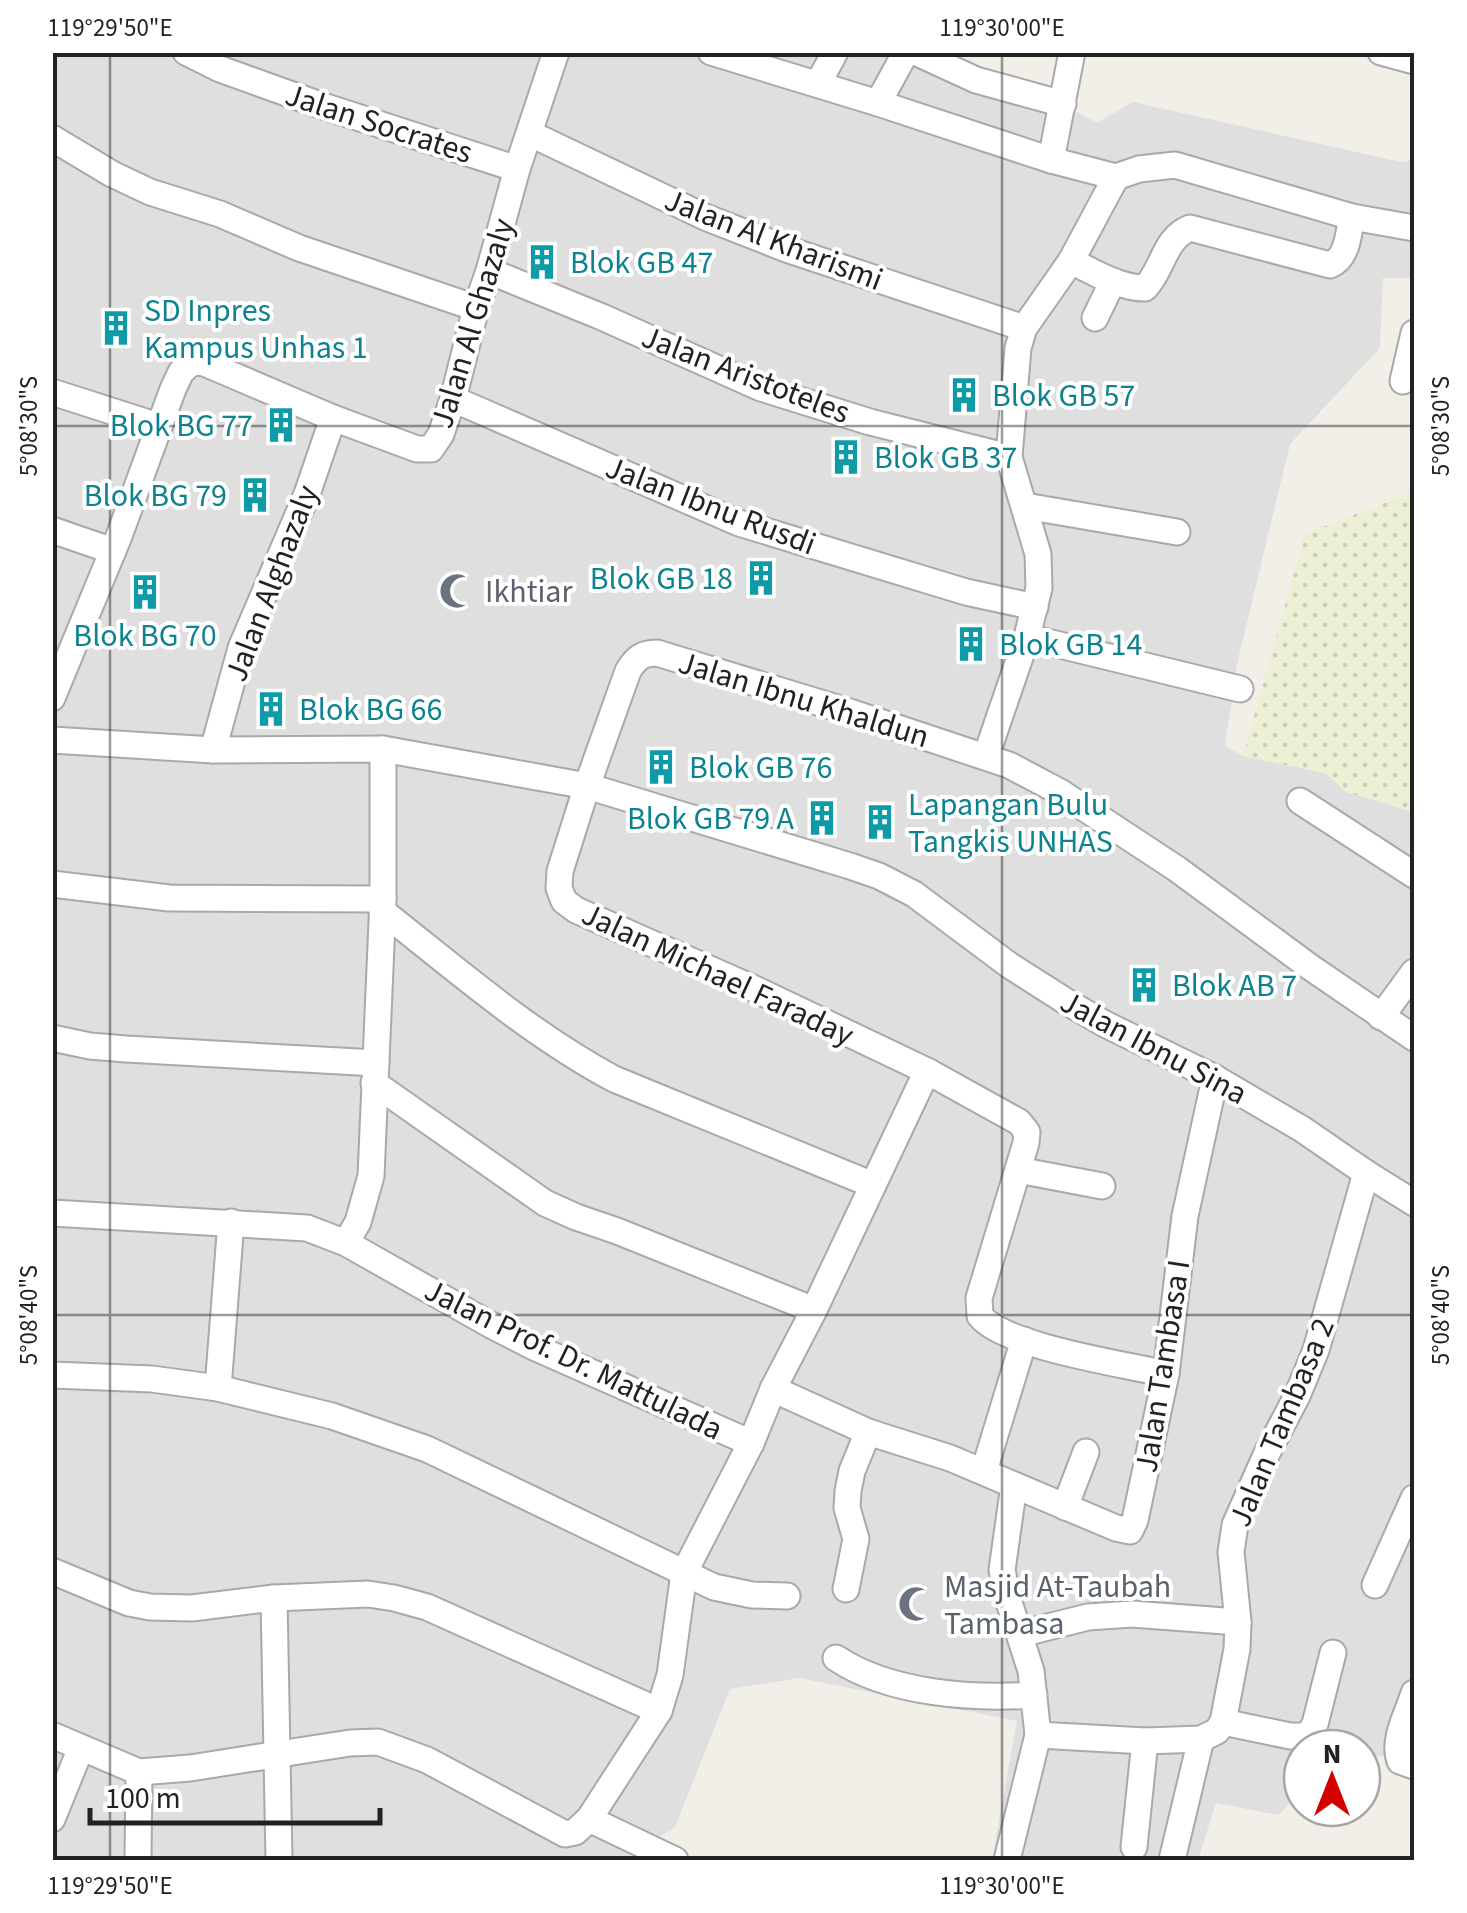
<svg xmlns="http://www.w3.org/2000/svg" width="1467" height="1913" font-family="'Source Sans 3',sans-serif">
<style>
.residential{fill:#e0dfdf}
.farmland{fill:url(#farmland-dots)}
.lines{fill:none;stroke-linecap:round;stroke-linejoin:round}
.minor-casing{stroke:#a9a9a9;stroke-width:29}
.minor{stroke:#fff;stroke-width:25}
.ticks{fill:none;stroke:#222;stroke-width:2.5;stroke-opacity:0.45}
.labels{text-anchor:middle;stroke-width:8;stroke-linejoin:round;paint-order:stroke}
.street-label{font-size:32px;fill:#222;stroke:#fff}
.culture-label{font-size:32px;fill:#0d838f;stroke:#fff;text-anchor:start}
.worship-label{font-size:32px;fill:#5b616d;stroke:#fff;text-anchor:start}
.neatline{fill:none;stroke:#222;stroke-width:4}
.ticks-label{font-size:25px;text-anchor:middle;fill:#222}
</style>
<defs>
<pattern id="farmland-dots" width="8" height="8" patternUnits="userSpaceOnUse" patternTransform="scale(2.5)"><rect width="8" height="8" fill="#eef0d5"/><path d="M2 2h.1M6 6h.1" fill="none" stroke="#ccceb7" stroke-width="1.8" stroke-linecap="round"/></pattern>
</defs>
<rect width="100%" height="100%" fill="#f2efe9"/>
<polygon class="residential" points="52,53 945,53 1034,88 1097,123 1133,102 1401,162 1414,160 1414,278 1383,278 1380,348 1290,444 1238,660 1225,746 1243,756 1325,773 1347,792 1414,812 1414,1754 1362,1757 1362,1748 1302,1748 1302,1789 1279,1815 1216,1803 1198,1860 995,1860 992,1859 1017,1721 799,1678 730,1689 675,1827 623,1860 53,1860"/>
<polygon class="farmland" points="1414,491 1414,812 1346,792 1325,773 1243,756 1305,534"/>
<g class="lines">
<defs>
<g id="minor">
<polyline points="186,52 220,69 320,105 517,169"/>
<polyline points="711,52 878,103 1051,160 1116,177 1139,169 1175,165 1352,217 1414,228"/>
<polyline points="915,52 976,80 1063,104"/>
<polyline points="1381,52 1414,61"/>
<polyline points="818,84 835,52"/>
<polyline points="878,103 906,52"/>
<polyline points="531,134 705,217 789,250 1024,328"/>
<polyline points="52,138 112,174 150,192 220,214 299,248 476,308"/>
<polyline points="1051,160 1072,52"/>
<path d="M1071 261C1094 272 1119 288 1145 288 1163 270 1164 238 1190 228L1330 265C1348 258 1348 234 1352 217"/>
<polyline points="489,271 602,317 761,388 870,422 1009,457"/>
<polyline points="1095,318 1113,281"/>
<polyline points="1403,381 1414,333"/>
<polyline points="52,392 158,426"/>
<polyline points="453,399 739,523 966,592 1035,607"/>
<polyline points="1025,506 1177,532"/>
<polyline points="52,530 113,551"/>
<polyline points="1027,637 1240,689"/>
<polyline points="52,698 119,536 173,389 181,372 191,363 202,362 333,418 417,449 431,449 441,434 453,399 476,308 489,271 517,169 556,52"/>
<polyline points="52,740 213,750 383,749 587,786 850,866 879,876 914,894 1009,965 1067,1002 1105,1024 1215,1078 1302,1129 1366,1173 1414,1203"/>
<polyline points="213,750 241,648 307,494 333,418"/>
<polyline points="986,756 1027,637 1039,588 1038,554 1009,457 1018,348 1024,328 1071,261 1116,177"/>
<polyline points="1300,801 1414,875"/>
<polyline points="52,884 169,898 383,899"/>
<path d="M382 911C457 970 530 1034 614 1079L873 1185"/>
<polyline points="1381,1017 1414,972"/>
<polyline points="52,1038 90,1046 126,1049 376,1063"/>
<polyline points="374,1083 545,1203 576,1217 617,1231 814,1310"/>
<polyline points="1018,1170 1102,1186"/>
<polyline points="52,1213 307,1228 346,1243 491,1325 534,1347 751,1443"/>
<polyline points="346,1243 358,1222 371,1176 383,899 383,749"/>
<path d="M1166 1374C1124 1364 1006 1347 980 1316L979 1298 1026 1143 1027 1132 1019 1122 927 1071 757 990 576 910 564 901 559 888 560 871 587 786 628 671C636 658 642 653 657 653L850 712 1009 765 1060 792 1177 869 1310 967 1414 1038"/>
<polyline points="52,1375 152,1379 218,1388 332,1416 427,1449 714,1587 752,1595 787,1596"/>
<polyline points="218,1388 231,1222"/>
<polyline points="773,1389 868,1432 950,1458 1116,1528 1130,1531 1135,1520 1166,1374 1185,1216 1215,1078"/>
<polyline points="984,1471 1024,1340"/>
<polyline points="1065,1507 1086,1452"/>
<polyline points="52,1571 129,1603 150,1607 192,1608 274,1598 368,1594 394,1598 427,1607 659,1711"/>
<polyline points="1375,1585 1414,1498"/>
<polyline points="846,1589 856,1539 847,1508 848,1491 852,1471 868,1432"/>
<polyline points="274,1598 279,1860"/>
<polyline points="1020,1634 1088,1617 1132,1614 1238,1622"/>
<path d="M836 1658C890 1694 972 1699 1034 1695"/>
<path d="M1414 1693C1408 1713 1392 1740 1400 1761L1414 1766"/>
<polyline points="1223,1722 1290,1736 1308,1736 1315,1724 1333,1653"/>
<polyline points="52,1735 139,1772 190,1768 350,1743 378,1742 427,1760 565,1834 575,1832 589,1819 659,1711 670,1675 684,1573 751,1443 773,1389 814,1310 927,1071"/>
<polyline points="1038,1735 1145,1741 1201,1739 1217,1731 1223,1722 1237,1649 1238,1622 1231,1552 1235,1525 1267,1453 1297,1396 1316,1350 1366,1173"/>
<polyline points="52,1819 81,1748"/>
<polyline points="589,1819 675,1860"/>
<polyline points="1134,1847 1145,1741"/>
<polyline points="138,1860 139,1772"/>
<polyline points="1007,1860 1038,1735 1031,1671 1008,1599 1002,1570 1014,1485"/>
<polyline points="1172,1860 1201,1739"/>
</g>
</defs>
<use href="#minor" class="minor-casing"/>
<use href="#minor" class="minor"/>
</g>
<path class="ticks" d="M110 52V1860M1002 52V1860M52 426H1414M52 1315H1414"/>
<defs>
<symbol id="building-bare" viewBox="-9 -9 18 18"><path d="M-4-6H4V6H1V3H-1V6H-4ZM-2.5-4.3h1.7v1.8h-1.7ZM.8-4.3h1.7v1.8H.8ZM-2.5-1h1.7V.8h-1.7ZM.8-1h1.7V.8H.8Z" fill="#0f9aa8" stroke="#fff" stroke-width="2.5" paint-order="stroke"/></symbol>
<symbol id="mosque-bare" viewBox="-9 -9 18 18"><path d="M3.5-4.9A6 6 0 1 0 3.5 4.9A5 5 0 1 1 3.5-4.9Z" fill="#6b7280" stroke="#fff" stroke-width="2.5" paint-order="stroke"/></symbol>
</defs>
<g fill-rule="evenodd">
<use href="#building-bare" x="517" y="237" width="50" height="50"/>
<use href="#building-bare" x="91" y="303" width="50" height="50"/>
<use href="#building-bare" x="939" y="370" width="50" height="50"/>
<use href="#building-bare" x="256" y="400" width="50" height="50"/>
<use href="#building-bare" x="821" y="432" width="50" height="50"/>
<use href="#building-bare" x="230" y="470" width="50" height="50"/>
<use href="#building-bare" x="736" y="553" width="50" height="50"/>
<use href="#mosque-bare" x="432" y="566" width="50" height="50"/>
<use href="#building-bare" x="120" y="567" width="50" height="50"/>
<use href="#building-bare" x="946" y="619" width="50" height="50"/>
<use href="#building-bare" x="246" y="684" width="50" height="50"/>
<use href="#building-bare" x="636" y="742" width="50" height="50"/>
<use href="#building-bare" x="797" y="793" width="50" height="50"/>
<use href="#building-bare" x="855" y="797" width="50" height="50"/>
<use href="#building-bare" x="1119" y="960" width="50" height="50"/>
<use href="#mosque-bare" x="891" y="1579" width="50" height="50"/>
</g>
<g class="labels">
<g class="street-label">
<text transform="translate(379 123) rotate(18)" y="11">Jalan Socrates</text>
<text transform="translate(774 239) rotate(21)" y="11">Jalan Al Kharismi</text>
<text transform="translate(472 323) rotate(-73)" y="11">Jalan Al Ghazaly</text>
<text transform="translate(746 374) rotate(21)" y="11">Jalan Aristoteles</text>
<text transform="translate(711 505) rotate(21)" y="11">Jalan Ibnu Rusdi</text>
<text transform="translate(271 583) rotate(-69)" y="11">Jalan Alghazaly</text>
<text transform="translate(804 699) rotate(17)" y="11">Jalan Ibnu Khaldun</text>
<text transform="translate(718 974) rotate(25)" y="11">Jalan Michael Faraday</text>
<text transform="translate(1154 1047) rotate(28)" y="11">Jalan Ibnu Sina</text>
<text transform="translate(574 1359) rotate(26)" y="11">Jalan Prof. Dr. Mattulada</text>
<text transform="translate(1162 1366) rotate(-81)" y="11">Jalan Tambasa I</text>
<text transform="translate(1281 1422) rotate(-67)" y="11">Jalan Tambasa 2</text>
</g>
<g class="culture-label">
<text x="570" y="273">Blok GB 47</text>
<text x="144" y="321">SD Inpres<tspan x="144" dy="37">Kampus Unhas 1</tspan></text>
<text x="992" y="406">Blok GB 57</text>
<text x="253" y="436" text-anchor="end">Blok BG 77</text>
<text x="874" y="468">Blok GB 37</text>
<text x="227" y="506" text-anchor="end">Blok BG 79</text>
<text x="733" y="589" text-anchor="end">Blok GB 18</text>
<text x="145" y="646" text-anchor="middle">Blok BG 70</text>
<text x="999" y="655">Blok GB 14</text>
<text x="299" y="720">Blok BG 66</text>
<text x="689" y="778">Blok GB 76</text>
<text x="908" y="815">Lapangan Bulu<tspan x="908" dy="37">Tangkis UNHAS</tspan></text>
<text x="794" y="829" text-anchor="end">Blok GB 79 A</text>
<text x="1172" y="996">Blok AB 7</text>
</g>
<g class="worship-label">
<text x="485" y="602">Ikhtiar</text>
<text x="944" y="1597">Masjid At-Taubah<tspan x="944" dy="37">Tambasa</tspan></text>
</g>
</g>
<rect width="1467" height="1913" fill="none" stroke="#ffffff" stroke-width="110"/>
<g transform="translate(1332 1778)"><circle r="48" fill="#ffffff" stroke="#a7a7a7" stroke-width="2.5"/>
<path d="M0-8L18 38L0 25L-18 38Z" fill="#d40000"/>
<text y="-15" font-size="28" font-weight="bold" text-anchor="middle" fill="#222222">N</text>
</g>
<path d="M90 1808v15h290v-15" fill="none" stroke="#222222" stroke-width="5"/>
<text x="105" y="1808" font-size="30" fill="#222222" stroke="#ffffff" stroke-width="8" paint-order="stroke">100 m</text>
<rect x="55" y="55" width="1357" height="1803" class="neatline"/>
<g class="ticks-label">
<text x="110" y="36">119°29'50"E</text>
<text x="1002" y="36">119°30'00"E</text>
<text transform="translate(28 426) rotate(-90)" y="9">5°08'30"S</text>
<text transform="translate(1440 426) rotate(-90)" y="9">5°08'30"S</text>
<text transform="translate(28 1315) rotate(-90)" y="9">5°08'40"S</text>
<text transform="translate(1440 1315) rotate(-90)" y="9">5°08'40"S</text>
<text x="110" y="1894">119°29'50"E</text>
<text x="1002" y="1894">119°30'00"E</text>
</g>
</svg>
